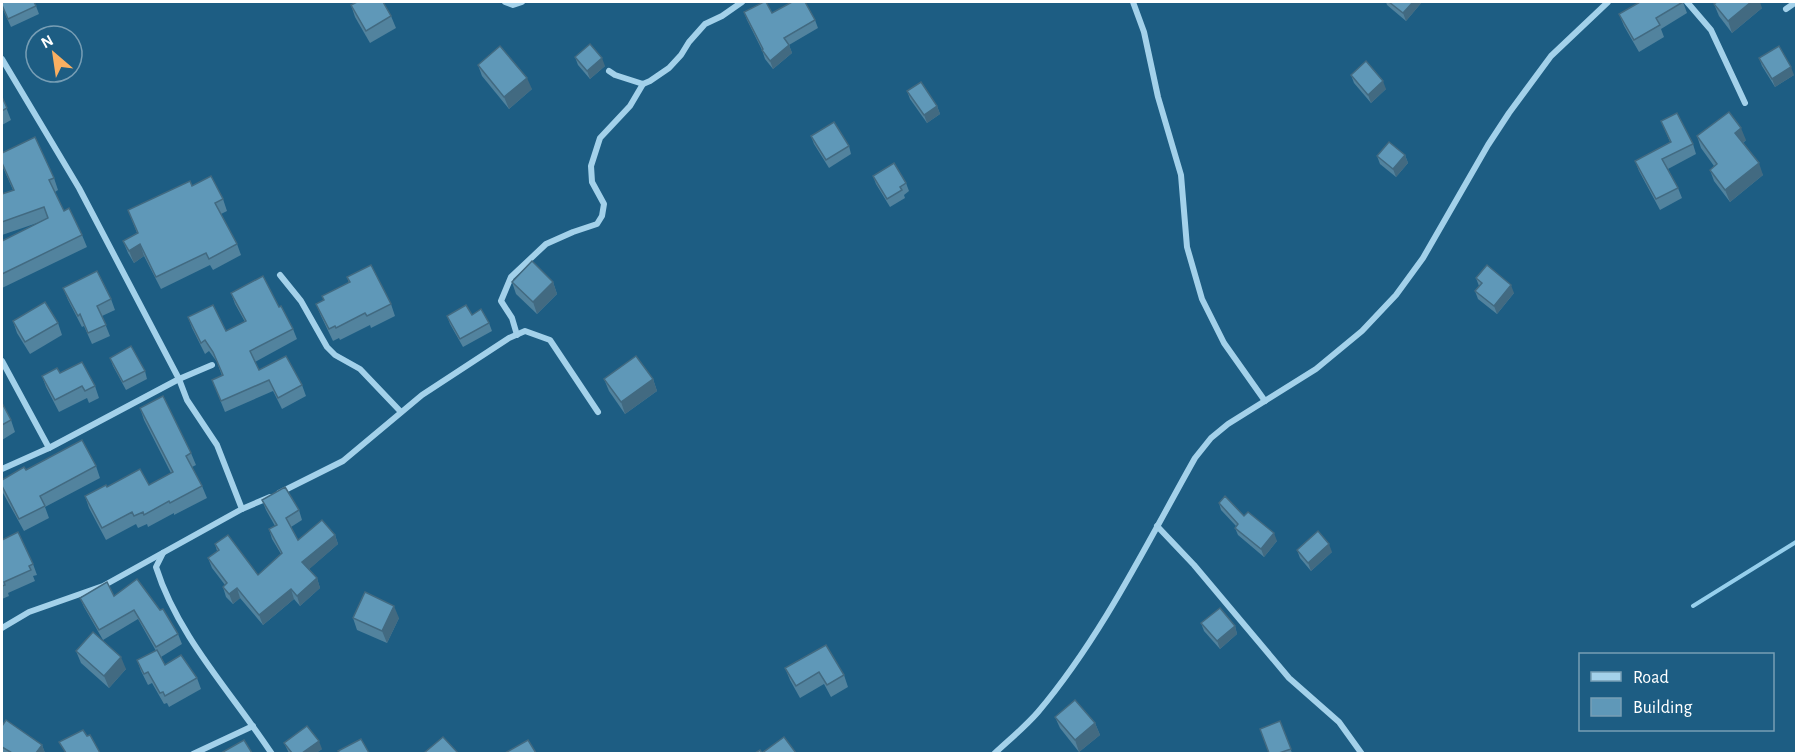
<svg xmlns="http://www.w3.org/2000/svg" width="1798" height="755" font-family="'Alegreya Sans',sans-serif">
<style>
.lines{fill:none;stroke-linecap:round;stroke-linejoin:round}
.stream{stroke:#96cfec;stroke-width:4}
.street{stroke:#a3d1ea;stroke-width:6}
.wall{fill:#52839e}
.shaded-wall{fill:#426a81}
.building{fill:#5f98b8;stroke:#426a81;stroke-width:1.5}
</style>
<rect width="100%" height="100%" fill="#1d5d83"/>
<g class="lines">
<polyline class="stream" points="1693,606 1796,542"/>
<g class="street">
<polyline points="505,2 513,5 522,2"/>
<polyline points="1133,2 1144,32 1158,97 1181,175 1187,247 1202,299 1224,343 1265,401"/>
<polyline points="1687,2 1711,30 1745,103"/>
<polyline points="1786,9 1796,2"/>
<polyline points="2,59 79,188 179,379 187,400 217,445 242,509"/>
<polyline points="609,71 615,75 643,84 650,81 669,68 681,55 689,42 705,24 722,16 742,2"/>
<polyline points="280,275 301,301 327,347 335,355 360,369 401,412"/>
<polyline points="517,335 512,318 501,301 511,277 546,244 573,232 597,224 602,216 604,204 592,182 591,166 600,138 630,106 643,84"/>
<polyline points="2,361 49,448 179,379 212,365"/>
<polyline points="2,469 49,448"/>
<polyline points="279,493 343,461 422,395 509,338 525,331 550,340 598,412"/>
<polyline points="1157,526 1194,565 1289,678 1339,722 1362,754"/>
<path d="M163 553 156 567C178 637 232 693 272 754"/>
<polyline points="2,628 29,612 103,586 242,509 270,497"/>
<polyline points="193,754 253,726"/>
<path d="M994 754C1009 740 1025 727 1038 712 1102 636 1146 545 1195 458L1211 438 1228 424 1316 369 1362 331 1396 295 1423 258 1488 145 1509 113 1551 56 1608 2"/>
</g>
</g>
<g class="wall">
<polygon points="2,2 36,6 39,14 11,27 2,7"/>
<polygon points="1386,2 1422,2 1406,21 1387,5"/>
<polygon points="1683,2 1687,13 1661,29 1664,37 1639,52 1624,26 1619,14"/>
<polygon points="1714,4 1762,8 1732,33 1719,16"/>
<polygon points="351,5 391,16 396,28 370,43 355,17"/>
<polygon points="744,12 772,13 815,20 818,28 789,45 792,53 773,69 765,59 762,50 747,20"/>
<polygon points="575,57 605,66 590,79 578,65"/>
<polygon points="1759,58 1794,75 1775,87 1762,66"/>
<polygon points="478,65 532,89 509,109 482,76"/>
<polygon points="1351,75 1386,89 1371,103 1354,83"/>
<polygon points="907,91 937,106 940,114 927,123 910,99"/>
<polygon points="2,97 11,120 2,125"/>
<polygon points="1661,121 1693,144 1696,154 1668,169 1678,188 1682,198 1660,210 1639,171 1635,161 1670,142"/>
<polygon points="811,136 849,146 851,154 829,168 814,144"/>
<polygon points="1697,136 1746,140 1743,143 1763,175 1730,202 1714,181 1710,170 1714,166 1701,148"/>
<polygon points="1405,155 1408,163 1396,177 1380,164 1377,156"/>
<polygon points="2,163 54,178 58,190 55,192 64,211 82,235 87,247 2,288 2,241 46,220 2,235 2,194 13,190 2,165"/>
<polygon points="873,176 906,183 909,191 904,195 905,198 890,207 876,184"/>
<polygon points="192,186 223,199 227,211 221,214 237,244 241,255 213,270 210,265 161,289 144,256 134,263 128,253 123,241 137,233 128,210"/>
<polygon points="347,277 391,304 395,316 371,328 370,325 340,340 339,338 333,341 321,316 316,304 324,300 349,283"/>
<polygon points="1476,278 1514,293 1497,314 1478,299 1475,291 1479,286"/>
<polygon points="512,282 553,282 557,294 537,314 516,294"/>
<polygon points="63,288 111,299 115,310 102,316 110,336 92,344 84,326 82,327 68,300"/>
<polygon points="231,293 279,307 293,329 297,339 255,362 259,370 302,385 306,396 282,409 273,391 225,412 212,380 222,376 217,362 209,351 205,354 192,328 188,317 226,331 245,322 235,304"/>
<polygon points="472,315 489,323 492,331 463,347 450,324 447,316"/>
<polygon points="13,321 58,323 62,335 30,354 17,333"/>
<polygon points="110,358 145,371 147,379 126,390 113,366"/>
<polygon points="60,373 95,386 99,398 89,403 87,398 59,412 46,387 42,376"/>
<polygon points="604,379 653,379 657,391 625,414 609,391"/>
<polygon points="2,403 11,420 15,432 2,440"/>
<polygon points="140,408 191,453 196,465 192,467 202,486 207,498 174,515 174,513 148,527 147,524 138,528 136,524 106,540 89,508 85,496 107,487 149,485 171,473 144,420"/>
<polygon points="96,466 100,478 45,507 49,518 24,531 3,493 2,488 2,480 26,470"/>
<polygon points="262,500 299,510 302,520 291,527 298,540 335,535 338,544 309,569 317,578 320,588 300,606 294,599 263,625 240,598 233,604 226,597 223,587 225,585 212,568 208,558 217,551 215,544 258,575 281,554 272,539 269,529 275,526 266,510"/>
<polygon points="1219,503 1244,516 1277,541 1264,557 1238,535 1235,528 1236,526 1221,510"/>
<polygon points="2,540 33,564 37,575 33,576 35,581 8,593 9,596 2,599"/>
<polygon points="1297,550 1332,552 1311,571 1300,558"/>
<polygon points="114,596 178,634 182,644 161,657 165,665 197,678 201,689 169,707 167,703 164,704 152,683 148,685 141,671 137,660 156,651 138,619 103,640 84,607 80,598"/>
<polygon points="353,618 399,618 387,643 357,630"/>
<polygon points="1201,623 1235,626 1237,634 1220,649 1204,631"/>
<polygon points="76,651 126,669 109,688 81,663"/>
<polygon points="785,668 844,675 848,687 831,697 824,684 800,698 790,680"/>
<polygon points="1055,717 1095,723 1100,735 1079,752 1060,728"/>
<polygon points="1280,721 1292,753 1269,753"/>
<polygon points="2,726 42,745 45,753 2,753"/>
<polygon points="284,743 322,749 316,753 289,753"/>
</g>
<g class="shaded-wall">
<polygon points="1413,2 1422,2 1406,21 1403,13"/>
<polygon points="1751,2 1760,2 1762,8 1732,33 1728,21"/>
<polygon points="789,45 792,53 773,69 770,61"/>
<polygon points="602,58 605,66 590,79 587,71"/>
<polygon points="1791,67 1794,75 1775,87 1772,79"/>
<polygon points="527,78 532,89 509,109 504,97"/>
<polygon points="1383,81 1386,89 1371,103 1368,95"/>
<polygon points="937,106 940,114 927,123 924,115"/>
<polygon points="1741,128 1746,140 1739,145 1735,133"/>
<polygon points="1405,155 1408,163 1396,177 1393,169"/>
<polygon points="1759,163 1763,175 1730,202 1725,190"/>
<polygon points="140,244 144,256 134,263 129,251"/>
<polygon points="553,282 557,294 537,314 533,302"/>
<polygon points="1511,285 1514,293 1497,314 1494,306"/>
<polygon points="653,379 657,391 625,414 621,402"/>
<polygon points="1274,533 1277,541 1264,557 1261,549"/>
<polygon points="335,535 338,544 306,572 302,562"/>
<polygon points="1329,544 1332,552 1311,571 1308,563"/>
<polygon points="317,578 320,588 300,606 297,596"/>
<polygon points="237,588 240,598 233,604 229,594"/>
<polygon points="291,589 294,599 263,625 259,615"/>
<polygon points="394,606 399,618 387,643 382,631"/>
<polygon points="1235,626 1237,634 1220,649 1217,641"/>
<polygon points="121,657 126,669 109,688 104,676"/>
<polygon points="1095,723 1100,735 1079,752 1075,740"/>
<polygon points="319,741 322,749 316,753 302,753"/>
<polygon points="42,745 45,753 36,753"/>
</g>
<g class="building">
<polygon points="2,2 34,2 36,6 8,19 2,5"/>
<polygon points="357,2 383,2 391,16 366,31 351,5"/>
<polygon points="764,2 766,2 772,13 792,2 805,2 815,20 784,38 789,45 770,61 762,50 763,49 744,12"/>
<polygon points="1389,2 1413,2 1403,13"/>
<polygon points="1640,2 1683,2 1656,18 1660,25 1634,40 1619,14"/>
<polygon points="1717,2 1751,2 1728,21 1714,4"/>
<polygon points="590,44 602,58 587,71 575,57"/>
<polygon points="500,46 527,78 504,97 478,65"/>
<polygon points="1779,46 1791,67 1772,79 1759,58"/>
<polygon points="1366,61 1383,81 1368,95 1351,75"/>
<polygon points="921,82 937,106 924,115 907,91"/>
<polygon points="2,97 7,108 2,111"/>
<polygon points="1729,112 1741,128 1735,133 1759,163 1725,190 1710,170 1717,164 1697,136"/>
<polygon points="1677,113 1693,144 1662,159 1678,188 1656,199 1635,161 1671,142 1661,121"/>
<polygon points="834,122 849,146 826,160 811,136"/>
<polygon points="35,137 54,178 49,180 64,211 69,208 82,235 2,274 2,241 48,218 44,207 2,222 2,194 14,190 2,163 2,153"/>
<polygon points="1389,142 1405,155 1393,169 1377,156"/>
<polygon points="894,163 906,183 900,187 902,190 887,199 873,176"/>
<polygon points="211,176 223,199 215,203 237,244 209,259 206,253 156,277 140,244 129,251 123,241 138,233 128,210 190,181 192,186"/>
<polygon points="532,261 553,282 533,302 512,282"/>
<polygon points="371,265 391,304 367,316 365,313 336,328 335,326 329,329 316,304 324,300 322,296 350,282 347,277"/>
<polygon points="1487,265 1511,285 1494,306 1475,291 1482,283 1476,278"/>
<polygon points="97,271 111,299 97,306 106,325 88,333 80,314 78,316 63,288"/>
<polygon points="263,276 279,307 281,306 293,329 250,351 259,370 286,356 302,385 278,398 269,380 221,401 212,380 223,375 213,352 205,340 201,343 188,317 213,305 226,331 246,321 231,293"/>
<polygon points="45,302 58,323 25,342 13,321"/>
<polygon points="466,305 472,315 481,309 489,323 460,339 447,316"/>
<polygon points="131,346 145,371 123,382 110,358"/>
<polygon points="636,356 653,379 621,402 604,379"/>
<polygon points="82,362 95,386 85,391 82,386 55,400 42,376 57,368 60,373"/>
<polygon points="163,396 191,453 186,456 202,486 170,503 169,501 144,515 143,512 134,516 132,512 102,528 85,496 106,485 107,487 140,469 149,485 173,472 140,408"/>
<polygon points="2,403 11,420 2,425"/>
<polygon points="82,440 96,466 40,496 45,506 19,519 2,486 2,480 24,467 26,470"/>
<polygon points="285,487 299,510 286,518 298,540 322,520 335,535 302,562 317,578 297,596 291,589 259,615 237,588 229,594 223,587 227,583 208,558 219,550 215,544 228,535 258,575 282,553 269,529 277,525 262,500"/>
<polygon points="1225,496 1244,516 1248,512 1274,533 1261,549 1235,528 1238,524 1219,503"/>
<polygon points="1318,531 1329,544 1308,563 1297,550"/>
<polygon points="18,532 33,564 29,566 31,570 4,582 5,585 2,586 2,540"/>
<polygon points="137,579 160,610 163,609 178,634 156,647 134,610 99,630 80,598 107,582 114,596"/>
<polygon points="365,592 394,606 382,631 353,618"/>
<polygon points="1220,608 1235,626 1217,641 1201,623"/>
<polygon points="93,632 121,657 104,676 76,651"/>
<polygon points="826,645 844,675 827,685 819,672 796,686 785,668"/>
<polygon points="157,650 165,665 181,655 197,678 165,696 163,692 160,693 148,672 144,674 137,660"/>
<polygon points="1075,700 1095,723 1075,740 1055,717"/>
<polygon points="6,720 42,745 36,753 12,753 2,747 2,726"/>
<polygon points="1280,721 1291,749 1279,753 1269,753 1260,729"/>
<polygon points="307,726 319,741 302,753 292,753 284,743"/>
<polygon points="83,730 87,736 90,735 100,753 66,753 59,742"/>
<polygon points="443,737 458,753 424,753"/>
<polygon points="784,737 796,753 755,753 760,750 762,753"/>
<polygon points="361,739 369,753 340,753 338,751"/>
<polygon points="244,740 252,753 221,753"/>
<polygon points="528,740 536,753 505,753"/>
</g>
<rect width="1798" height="755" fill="none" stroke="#ffffff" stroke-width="6"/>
<rect x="1579" y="653" width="195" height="78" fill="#1d5d83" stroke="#779eb5" stroke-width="1.5"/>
<rect x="1591" y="672" width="30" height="9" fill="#a3d1ea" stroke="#779eb5" stroke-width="1.5"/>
<text x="1633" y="683" font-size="18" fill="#ffffff">Road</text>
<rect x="1591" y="698" width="30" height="18" fill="#5f98b8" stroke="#779eb5" stroke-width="1.5"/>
<text x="1633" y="713" font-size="18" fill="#ffffff">Building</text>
<g transform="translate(54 54) rotate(331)"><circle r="28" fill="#1d5d83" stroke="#779eb5" stroke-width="1.5"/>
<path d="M0-4.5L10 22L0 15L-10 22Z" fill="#faaf61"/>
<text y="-9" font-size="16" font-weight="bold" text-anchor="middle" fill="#ffffff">N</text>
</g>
</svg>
